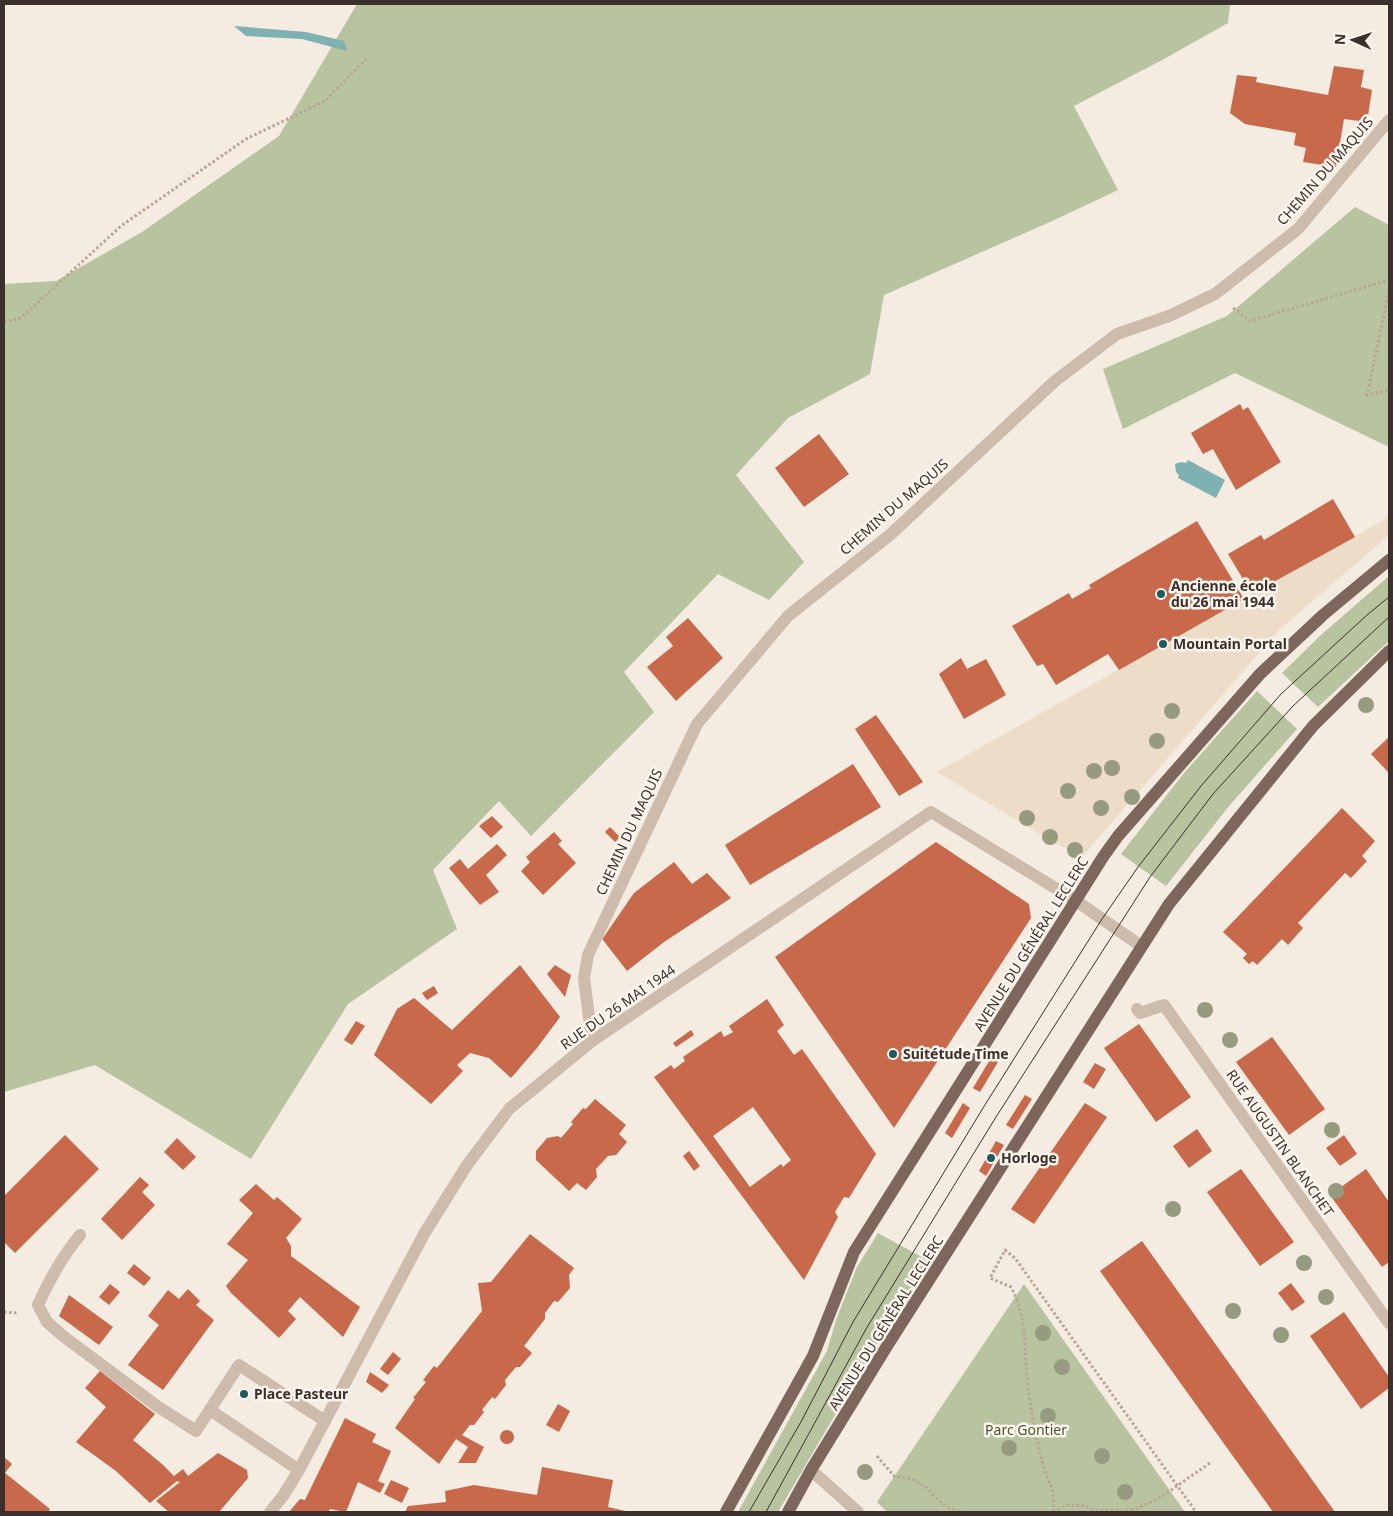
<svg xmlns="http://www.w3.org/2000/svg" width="1393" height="1516" font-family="'Noto Sans',sans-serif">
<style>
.green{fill:#b8c4a0}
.plaza{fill:#ecdcc8}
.water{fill:#7fb0b2}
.building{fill:#c8694b;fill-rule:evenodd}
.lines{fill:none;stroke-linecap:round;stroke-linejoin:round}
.path{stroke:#b9a596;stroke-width:3;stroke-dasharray:2.5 2.5;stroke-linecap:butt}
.minor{stroke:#cdbbac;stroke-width:12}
.major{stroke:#7d675c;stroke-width:12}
.tram{stroke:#3b302b;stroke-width:1}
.tree{fill:#969b7f}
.poi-dot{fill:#1f5a5e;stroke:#fbf5ee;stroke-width:2}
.labels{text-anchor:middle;stroke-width:5;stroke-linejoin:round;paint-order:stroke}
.street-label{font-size:14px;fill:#3b302b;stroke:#fbf5ee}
.poi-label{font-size:14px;font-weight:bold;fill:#3b302b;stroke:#fbf5ee;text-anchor:start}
.park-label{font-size:14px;fill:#4a5a2e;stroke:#fbf5ee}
</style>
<rect width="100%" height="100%" fill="#f4ebe1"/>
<g class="green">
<polygon points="357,4 1230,4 1228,23 1164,59 1074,106 1118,190 1050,222 884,295 870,374 788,418 736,475 804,562 769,600 718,574 624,672 654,712 531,836 499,801 433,870 457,929 348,1004 251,1159 95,1065 4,1092 4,284 56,281 142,232 279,136"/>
<polygon points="1355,207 1389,225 1389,447 1235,373 1123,429 1103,369 1227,316"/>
<polygon points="1389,576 1389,641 1318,707 1282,673 1322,634"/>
<polygon points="1257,691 1297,729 1229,806 1166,886 1121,854 1184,773"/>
<polygon points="878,1233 929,1261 875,1347 778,1512 738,1512 827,1351 836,1320 857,1267"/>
<polygon points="1024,1284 1185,1512 887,1512 877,1502"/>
</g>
<polygon class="plaza" points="1389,517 1389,535 1278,631 1082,857 1053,842 937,772"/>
<g class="water">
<polygon points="234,26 306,32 344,41 347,51 302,39 246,36"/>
<polygon points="1188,460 1225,480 1216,498 1178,478 1179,475 1176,472 1175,464 1181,462 1186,463"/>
</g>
<g class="building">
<polygon points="1334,66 1364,70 1361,87 1372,90 1367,122 1344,119 1336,167 1303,162 1306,148 1294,145 1296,133 1245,124 1230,113 1237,75 1257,77 1256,82 1328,95"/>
<polygon points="1240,404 1243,410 1248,407 1281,462 1236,490 1213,449 1203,454 1191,433"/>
<polygon points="819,434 849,474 804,507 775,468"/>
<polygon points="1333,499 1355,537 1252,594 1228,554 1261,535 1264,540"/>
<polygon points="1197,521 1244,599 1119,670 1108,654 1056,685 1043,664 1037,666 1012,626 1069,593 1072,599 1091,588 1089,585"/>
<polygon points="688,618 723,658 676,701 647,667 673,646 666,637"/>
<polygon points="961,658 967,669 986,659 1006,695 964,719 939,674"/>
<polygon points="876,715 923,782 899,796 855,729"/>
<polygon points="1389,737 1389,773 1371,754"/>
<polygon points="853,764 881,807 750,885 725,845"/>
<polygon points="1342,808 1375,841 1362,856 1367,861 1351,878 1345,873 1298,923 1303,928 1288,945 1282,939 1257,965 1253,961 1249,964 1243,958 1247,954 1223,932"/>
<polygon points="492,816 503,827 491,838 479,826"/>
<polygon points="610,827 620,837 615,842 605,832"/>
<polygon points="554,832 562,841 558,844 576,863 543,895 521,871 530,862 526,857"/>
<polygon points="936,842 1029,904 1031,918 894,1128 775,957"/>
<polygon points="497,844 507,855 486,875 499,892 480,905 449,868 460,859 468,869"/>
<polygon points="674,862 692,884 707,873 731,898 664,942 627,971 603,940 603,938 634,893"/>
<polygon points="520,965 560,1017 537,1048 511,1078 489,1058 470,1053 457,1065 463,1071 431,1104 374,1055 397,1009 414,998 452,1030"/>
<polygon points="555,965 571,975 565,997 547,974"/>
<polygon points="434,986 438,993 427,1000 422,993"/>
<path d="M767 999 784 1025 777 1031 794 1055 802 1049 876 1154 849 1198 844 1197 835 1212 838 1217 804 1280 654 1077 671 1065 674 1069 685 1061 683 1057 721 1031 724 1037 733 1032 729 1026ZM753 1107 791 1160 783 1167 781 1164 750 1187 713 1136Z"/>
<polygon points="356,1021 365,1026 352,1045 344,1040"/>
<polygon points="1139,1024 1191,1097 1156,1122 1104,1048"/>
<polygon points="691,1030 694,1035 676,1047 673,1043"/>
<polygon points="1272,1037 1325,1109 1289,1135 1236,1062"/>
<polygon points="991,1058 998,1062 980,1092 973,1088"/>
<polygon points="1095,1063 1106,1069 1094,1089 1083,1082"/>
<polygon points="1025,1095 1032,1099 1013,1129 1006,1125"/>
<polygon points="595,1099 626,1125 619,1134 627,1142 616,1155 608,1156 596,1169 597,1177 586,1190 577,1183 569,1191 536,1160 536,1151 547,1138 558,1136 561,1138 573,1124 571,1122 583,1108 586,1109"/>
<polygon points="963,1103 970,1108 952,1138 945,1133"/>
<polygon points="1085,1103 1107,1117 1034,1224 1011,1209"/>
<polygon points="1197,1129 1212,1151 1189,1168 1173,1146"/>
<polygon points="65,1135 99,1169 15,1253 4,1242 4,1196"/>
<polygon points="1344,1135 1357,1154 1340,1166 1326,1148"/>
<polygon points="177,1138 196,1157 183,1170 164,1152"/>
<polygon points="996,1141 1004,1145 986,1176 979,1171"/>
<polygon points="689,1151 700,1166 694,1171 683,1156"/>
<polygon points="1241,1169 1294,1242 1260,1266 1207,1192"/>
<polygon points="1366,1169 1389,1202 1389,1262 1382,1267 1330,1195"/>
<polygon points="140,1177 149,1185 142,1192 155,1205 122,1240 101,1219"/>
<polygon points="256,1184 274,1200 277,1197 302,1219 286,1238 291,1246 291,1256 360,1307 343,1337 300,1297 288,1311 296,1319 279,1338 231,1293 226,1286 248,1260 227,1244 253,1213 239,1200"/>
<polygon points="530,1234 574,1268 569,1275 570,1288 558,1302 554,1301 545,1313 545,1319 524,1346 532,1353 520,1367 516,1367 505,1380 506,1385 495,1399 492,1397 482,1410 484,1412 474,1425 470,1425 462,1435 484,1447 476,1463 458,1463 468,1447 456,1439 439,1464 395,1428 415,1399 413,1398 426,1382 423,1380 434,1366 437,1368 482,1311 478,1283 491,1282"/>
<polygon points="1142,1241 1335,1512 1273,1512 1100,1271"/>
<polygon points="134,1264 151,1278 144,1286 127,1273"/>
<polygon points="1291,1283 1305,1302 1292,1311 1278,1293"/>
<polygon points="110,1284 120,1292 109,1305 99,1297"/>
<polygon points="188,1289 200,1301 196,1305 214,1320 163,1390 128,1365 159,1325 148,1316 168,1290 179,1299"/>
<polygon points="69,1295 113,1327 99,1345 59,1316"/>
<polygon points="1344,1312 1389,1377 1389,1388 1361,1409 1310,1336"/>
<polygon points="393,1352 401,1359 388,1375 380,1369"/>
<polygon points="100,1371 155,1414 133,1440 162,1464 174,1476 183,1469 188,1476 218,1453 247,1470 248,1478 219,1512 169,1512 156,1501 180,1482 177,1481 150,1503 116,1471 76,1442 106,1407 85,1388"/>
<polygon points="370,1372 389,1385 382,1393 366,1382"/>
<polygon points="558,1404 570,1411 559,1432 546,1425"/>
<polygon points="345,1418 376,1434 372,1442 391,1451 378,1481 385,1484 380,1493 358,1482 346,1512 330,1509 328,1512 289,1512 300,1499 305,1500"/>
<circle cx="507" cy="1437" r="7"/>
<polygon points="4,1457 12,1464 5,1473 50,1509 48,1512 4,1512"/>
<polygon points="542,1467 613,1480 608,1507 630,1512 405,1512 408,1506 446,1502 445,1491 474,1485 537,1495"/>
<polygon points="391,1480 409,1488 402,1503 384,1494"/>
</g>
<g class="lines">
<g class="path">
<polyline points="1389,291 1367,395 1389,390"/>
<polyline points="1233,308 1250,321 1389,280"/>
<polyline points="4,322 21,318 121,226 246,139 325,101 366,59"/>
<polyline points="4,1312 17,1313"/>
<polyline points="877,1456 894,1476 912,1479 926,1487 939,1501 949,1508 963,1512"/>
<path d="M1053 1512C1057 1489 1047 1482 1042 1461 1035 1434 1030 1405 1027 1377 1024 1343 1027 1318 1011 1287L990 1278 1005 1250 1015 1258 1196 1512"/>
<polyline points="1053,1512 1069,1505 1084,1506 1095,1510 1123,1511 1138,1508 1161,1497 1210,1463"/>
</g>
<g class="minor">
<polyline points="1137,1009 1140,1013 1164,1005 1389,1323"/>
<polyline points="592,1041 584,978 588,955 697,724 788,616 891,534 1055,381 1117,334 1169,316 1215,294 1298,229 1389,120"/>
<path d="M80 1235C62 1257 49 1280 38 1305L47 1322 63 1336 157 1406 196 1431 239 1365 325 1421"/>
<polyline points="210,1410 299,1470"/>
<polyline points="811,1470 858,1512"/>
<polyline points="270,1512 283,1496 299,1470 424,1234 467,1165 509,1109 592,1041 931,812 1075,900 1141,946"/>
</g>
<g class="major">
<polyline points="726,1512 813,1356 854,1252 1103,857 1118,836 1260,674 1323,615 1389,560"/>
<polyline points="788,1512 811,1470 887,1346 1169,904 1313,726 1389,651"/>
</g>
<g class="tram">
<polyline points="749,1512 802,1420 853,1322 983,1108 1102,919 1138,867 1201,786 1281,694 1367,615 1389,597"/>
<polyline points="766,1512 866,1329 996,1117 1150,877 1213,794 1293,706 1389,617"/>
</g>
</g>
<g class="tree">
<circle cx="1366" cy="705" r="8"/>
<circle cx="1172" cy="711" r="8"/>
<circle cx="1157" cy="741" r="8"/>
<circle cx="1112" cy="768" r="8"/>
<circle cx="1094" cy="771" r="8"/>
<circle cx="1068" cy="791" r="8"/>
<circle cx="1132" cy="797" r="8"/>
<circle cx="1101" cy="808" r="8"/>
<circle cx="1027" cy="818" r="8"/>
<circle cx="1050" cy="837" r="8"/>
<circle cx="1075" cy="850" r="8"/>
<circle cx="1205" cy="1010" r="8"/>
<circle cx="1230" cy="1040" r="8"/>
<circle cx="1332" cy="1130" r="8"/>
<circle cx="1336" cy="1191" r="8"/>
<circle cx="1173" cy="1209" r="8"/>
<circle cx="1304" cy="1263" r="8"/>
<circle cx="1326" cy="1297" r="8"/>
<circle cx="1233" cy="1311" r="8"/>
<circle cx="1043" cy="1333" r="8"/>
<circle cx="1281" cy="1335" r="8"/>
<circle cx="1062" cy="1367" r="8"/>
<circle cx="1048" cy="1416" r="8"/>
<circle cx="1009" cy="1448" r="8"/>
<circle cx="1102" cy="1456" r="8"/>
<circle cx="865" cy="1472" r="8"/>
<circle cx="1125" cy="1492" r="8"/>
</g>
<g class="poi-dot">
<circle cx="1161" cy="594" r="5"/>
<circle cx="1163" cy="644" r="5"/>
<circle cx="893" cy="1054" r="5"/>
<circle cx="991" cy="1158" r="5"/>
<circle cx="244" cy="1394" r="5"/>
</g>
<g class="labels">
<g class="street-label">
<text transform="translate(1325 171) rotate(-49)" y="5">CHEMIN DU MAQUIS</text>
<text transform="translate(894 507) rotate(-41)" y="5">CHEMIN DU MAQUIS</text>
<text transform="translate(629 832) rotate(-65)" y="5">CHEMIN DU MAQUIS</text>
<text transform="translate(1031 944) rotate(-58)" y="5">AVENUE DU GÉNÉRAL LECLERC</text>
<text transform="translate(618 1007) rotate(-35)" y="5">RUE DU 26 MAI 1944</text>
<text transform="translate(1280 1143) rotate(55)" y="5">RUE AUGUSTIN BLANCHET</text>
<text transform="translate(886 1323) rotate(-58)" y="5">AVENUE DU GÉNÉRAL LECLERC</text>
</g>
<g class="poi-label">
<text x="1171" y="591">Ancienne école<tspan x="1171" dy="16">du 26 mai 1944</tspan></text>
<text x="1173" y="649">Mountain Portal</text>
<text x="903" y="1059">Suitétude Time</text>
<text x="1001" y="1163">Horloge</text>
<text x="254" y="1399">Place Pasteur</text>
</g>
<g class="park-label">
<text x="1026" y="1435">Parc Gontier</text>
</g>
</g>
<rect width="1393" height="1516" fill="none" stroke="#3b302b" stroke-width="10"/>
<g transform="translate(1353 40) rotate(273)" stroke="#fbf5ee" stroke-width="4" paint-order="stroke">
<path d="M0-4L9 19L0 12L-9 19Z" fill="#3b302b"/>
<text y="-8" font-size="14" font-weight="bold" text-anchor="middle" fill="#3b302b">N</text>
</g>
</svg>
